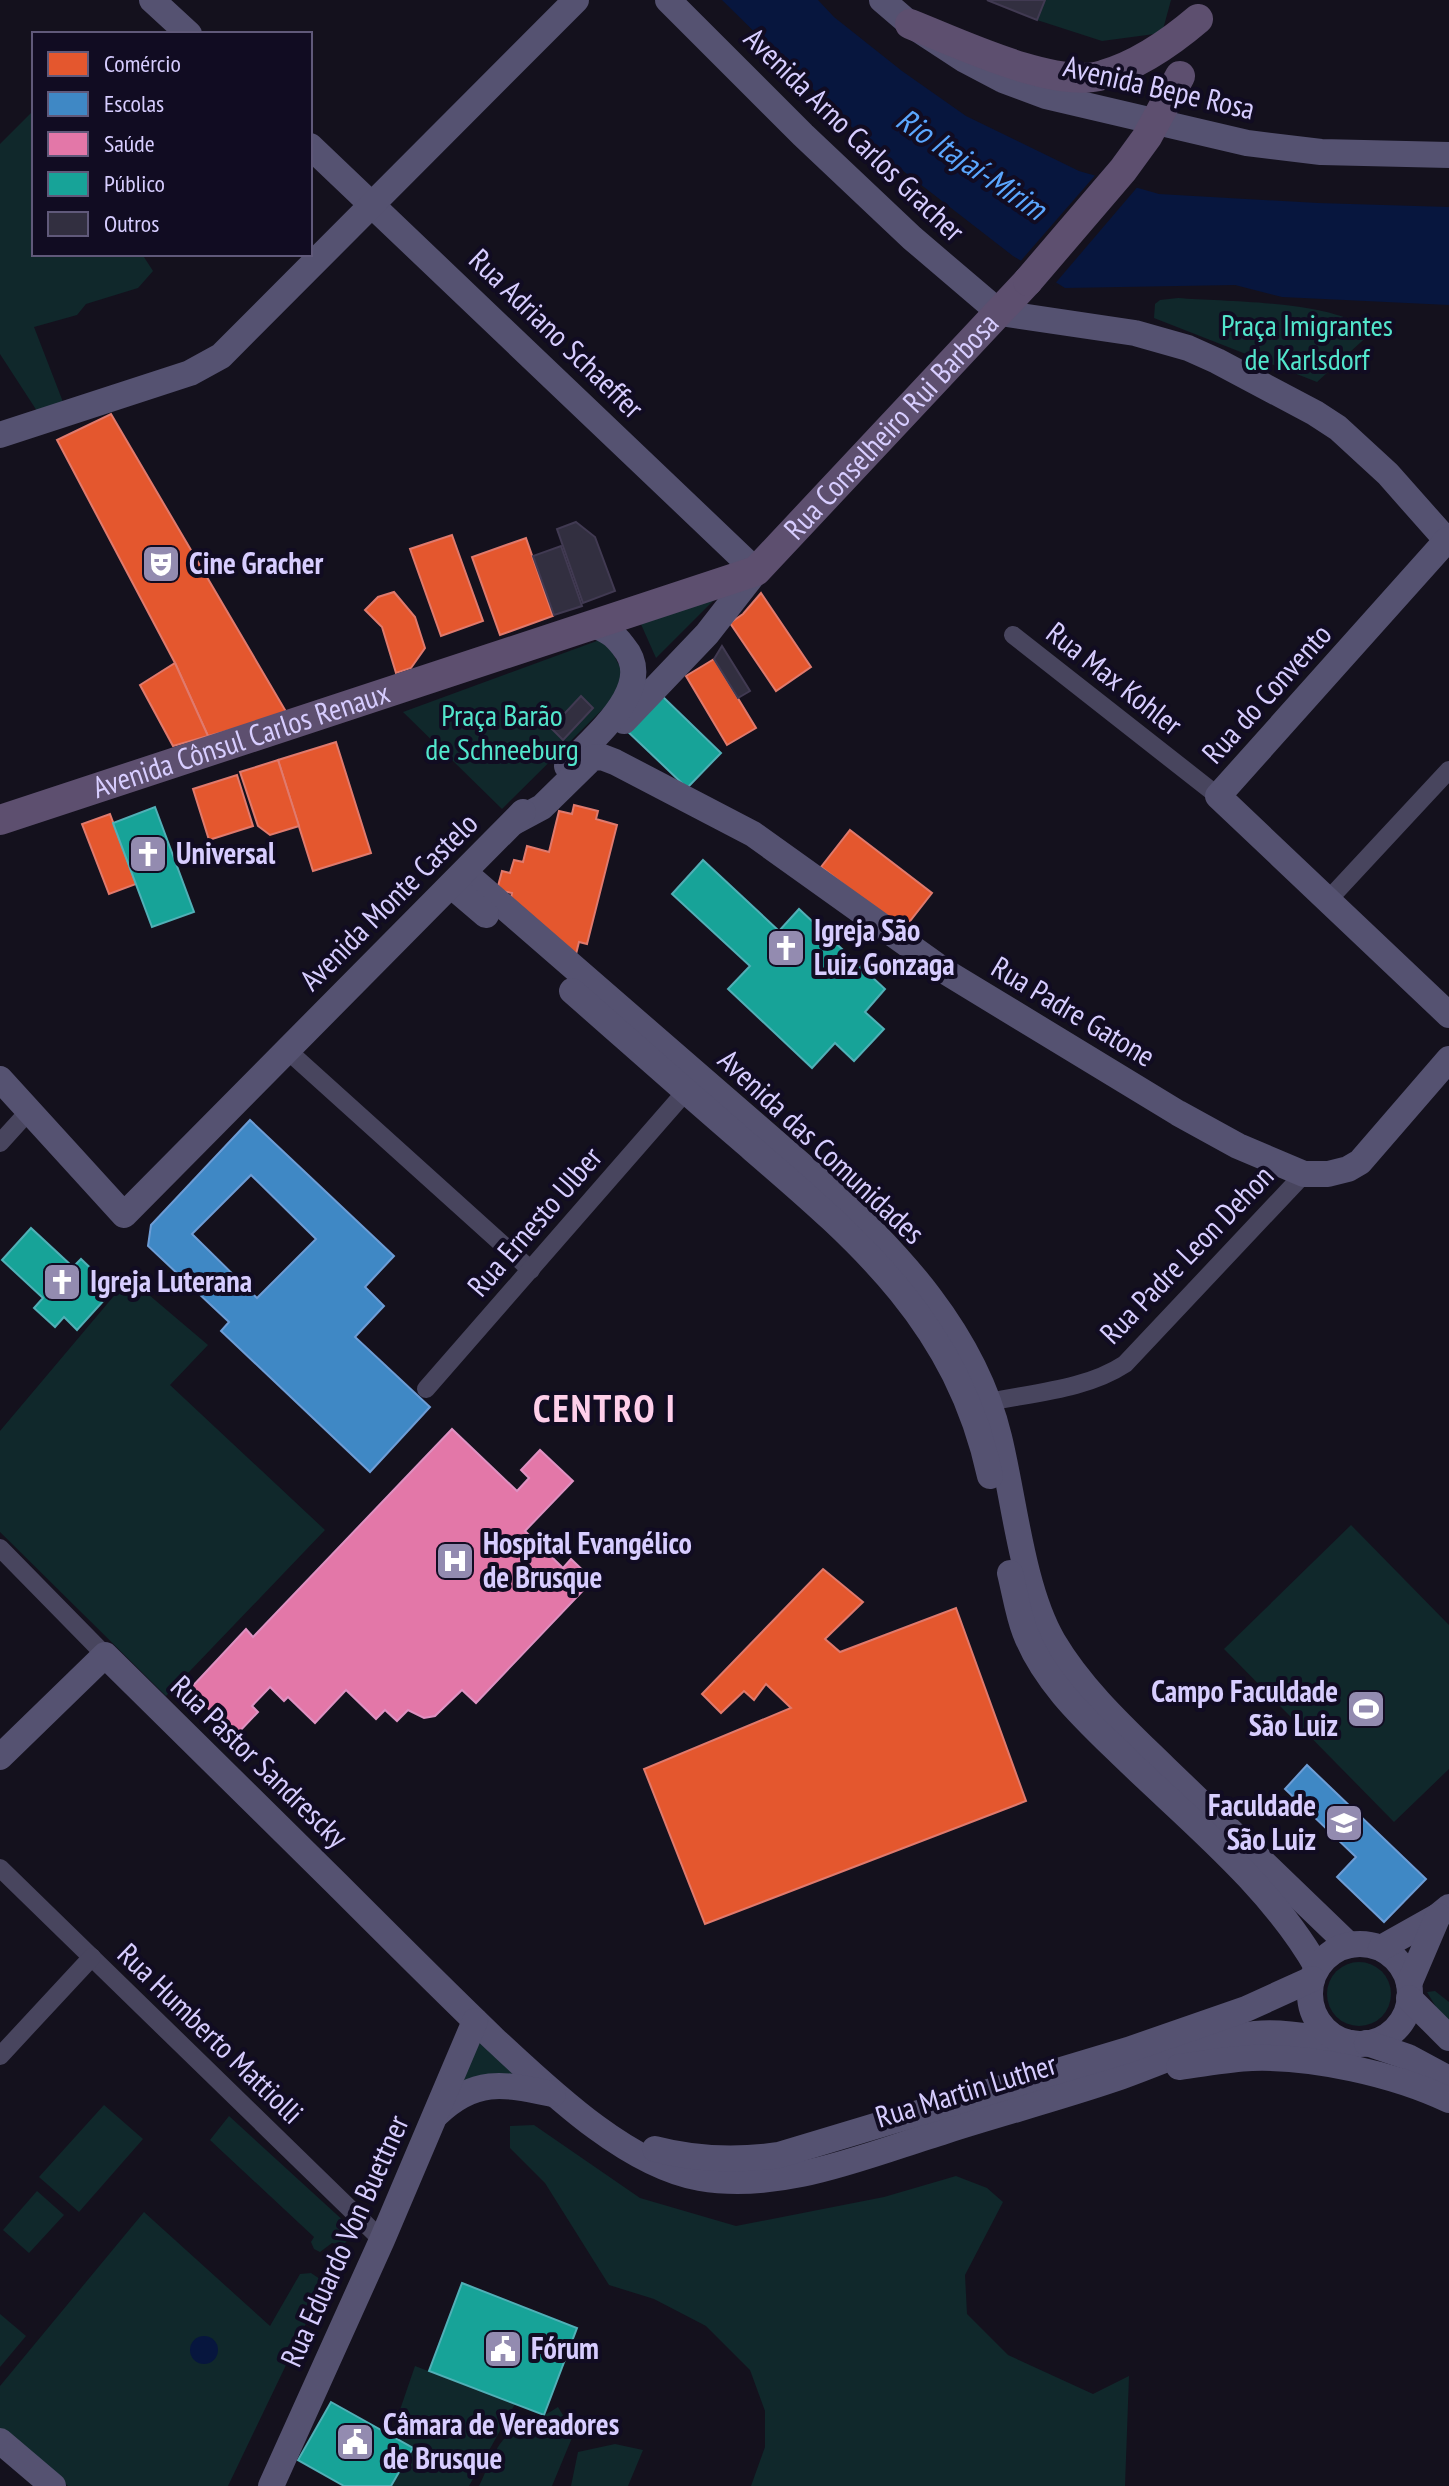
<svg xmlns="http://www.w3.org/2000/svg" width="1449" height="2486" font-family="'PT Sans Narrow',sans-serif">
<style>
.green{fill:#10282b}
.water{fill:#07163e}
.pier{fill:#14111d}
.shops{fill:#e4572e;stroke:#e07a6d;stroke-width:2}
.schools{fill:#3f88c5;stroke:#6d9dd6;stroke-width:2;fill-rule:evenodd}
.health{fill:#e377a8;stroke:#df91c2;stroke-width:2}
.public{fill:#17a398;stroke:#51b0b7;stroke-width:2}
.building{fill:#322f40;stroke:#413a52;stroke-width:2}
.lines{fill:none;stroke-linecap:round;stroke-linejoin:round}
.street{stroke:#48455e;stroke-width:18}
.secondary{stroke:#555271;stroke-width:26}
.primary{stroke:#5d4f6f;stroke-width:30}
.primary-bridge{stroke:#5d4f6f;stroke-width:30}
.labels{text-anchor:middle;stroke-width:8;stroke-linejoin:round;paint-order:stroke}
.street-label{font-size:30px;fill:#d7cdff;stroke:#110c22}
.park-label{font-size:30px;fill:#52e6cc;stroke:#110c22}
.poi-label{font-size:30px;font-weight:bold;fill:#d7cdff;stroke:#110c22;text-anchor:start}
.water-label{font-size:32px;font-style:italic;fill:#5ba7ff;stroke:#110c22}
.district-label{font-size:38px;font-weight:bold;letter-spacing:2px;fill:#ffcfea;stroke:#110c22}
</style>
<rect width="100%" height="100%" fill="#14111d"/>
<g class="green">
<polygon points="987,0 1171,0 1162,33 1102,41 1037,20"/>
<polygon points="34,110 34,254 142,254 153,271 138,288 86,304 77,315 34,327 63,402 37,411 0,354 0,144"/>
<path d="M1178 298C1227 302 1335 300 1372 332L1317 382 1154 318 1155 304 1160 300Z"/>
<polygon points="719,595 656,658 640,622"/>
<polygon points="605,638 624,675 618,694 502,809 403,712"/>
<polygon points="129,1278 208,1345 170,1385 325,1530 166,1696 0,1532 0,1431"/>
<polygon points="1351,1525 1449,1625 1449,1769 1394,1822 1224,1649"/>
<circle cx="1359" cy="1994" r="32"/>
<polygon points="1435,1991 1449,2002 1449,2029 1427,1992"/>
<polygon points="478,2035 523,2077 460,2083"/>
<polygon points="104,2105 143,2139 79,2212 39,2177"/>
<path d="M229 2116 347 2224C351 2234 351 2238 343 2245L332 2243 320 2252 314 2249 311 2242 314 2237 210 2140Z"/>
<polygon points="534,2125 640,2198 736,2226 884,2197 956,2176 987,2188 1003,2202 965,2275 967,2314 1008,2355 1093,2394 1129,2376 1125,2486 751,2486 765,2447 765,2411 750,2370 706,2326 654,2299 609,2285 545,2183 510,2148 510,2126"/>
<polygon points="37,2191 64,2215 29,2253 3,2230"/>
<polygon points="144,2212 270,2326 300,2274 311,2273 320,2279 322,2290 228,2486 68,2486 0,2428 0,2386"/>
<polygon points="0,2314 26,2336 0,2367"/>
<polygon points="415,2366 515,2404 469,2486 391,2486 412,2449 391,2436"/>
<path d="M558 2407 574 2433 552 2486H479C486 2472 493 2452 503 2440 517 2425 541 2419 558 2407Z"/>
<polygon points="615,2444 643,2450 628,2486 571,2486 578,2452"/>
</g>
<g class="water">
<polygon points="722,0 818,0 834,17 902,71 966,116 1079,171 1159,194 1318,203 1449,207 1449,305 1282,297 1235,285 1065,288 1013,256 871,146"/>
<circle cx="204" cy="2350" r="14"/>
</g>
<polygon class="pier" points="1098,172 1140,184 1053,286 1018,264"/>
<g class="shops">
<polygon points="111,414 288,715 208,736 175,663 57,440"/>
<polygon points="452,535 483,621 441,636 410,549"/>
<polygon points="526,538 553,616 500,635 472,557"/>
<polygon points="394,592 415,617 425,648 411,668 396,673 382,627 365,610 378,597"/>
<polygon points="761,593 811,667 776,691 730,623 743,614"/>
<polygon points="714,659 756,728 727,745 686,676"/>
<polygon points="175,663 208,736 173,746 140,685"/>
<polygon points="336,742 371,853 313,871 278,760"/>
<polygon points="278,760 299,826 270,835 258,826 240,772"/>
<polygon points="237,775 253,826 209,840 193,789"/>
<polygon points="574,805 598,811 596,819 617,825 587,944 579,942 574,962 510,903 512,893 497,890 502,871 510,873 514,860 523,862 527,846 549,852 559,811 572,814"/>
<polygon points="110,814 136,884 109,894 82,824"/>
<polygon points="850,830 932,893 903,930 821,867"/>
<polygon points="823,1569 863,1602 825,1639 840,1652 956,1608 1026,1801 705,1924 644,1769 791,1708 766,1684 754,1700 744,1691 721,1713 702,1694"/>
</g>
<g class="schools">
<path d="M250 1120 394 1256 365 1287 384 1306 355 1337 430 1407 370 1472 221 1331 229 1322 148 1246 151 1225ZM251 1175 316 1239 257 1298 192 1234Z"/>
<polygon points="1307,1765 1426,1879 1384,1922 1337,1877 1356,1857 1285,1789"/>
</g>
<polygon class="health" points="452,1429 517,1491 529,1478 521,1470 540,1450 573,1481 525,1531 563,1568 571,1559 593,1580 476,1703 462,1690 435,1716 424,1718 408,1710 397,1721 385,1710 376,1719 346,1690 315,1723 288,1697 284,1701 270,1687 252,1706 258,1712 236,1735 189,1690 246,1629 253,1637"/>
<g class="public">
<polygon points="660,694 721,753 687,788 625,729"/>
<polygon points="155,807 194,912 152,927 113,823"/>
<polygon points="703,860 779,931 799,909 885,989 865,1012 884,1029 854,1061 835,1043 812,1068 728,989 750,966 672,894"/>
<polygon points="31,1228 73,1267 81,1259 101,1278 93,1286 106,1298 77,1330 64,1317 55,1327 34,1308 43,1298 2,1260"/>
<polygon points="462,2283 577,2328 544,2415 429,2371"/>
<polygon points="331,2402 413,2448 391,2486 344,2486 298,2460"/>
</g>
<g class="building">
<polygon points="987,0 1045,0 1037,20"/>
<polygon points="576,522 595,537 615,591 583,603 557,529"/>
<polygon points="561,546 582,606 554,615 533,556"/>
<polygon points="722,646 750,691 738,698 714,659"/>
<polygon points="581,696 593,708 563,740 551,728"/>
</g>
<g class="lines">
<g class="street">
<polyline points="1013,635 1218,796"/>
<polyline points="1329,899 1449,770"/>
<polyline points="287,1050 531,1270"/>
<polyline points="0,1143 29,1111"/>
<polyline points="426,1389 694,1082"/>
<path d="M980 1404C1027 1393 1084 1391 1125 1364L1304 1174"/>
<polyline points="0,1548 105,1655"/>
<polyline points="0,1868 382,2240"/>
<polyline points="0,2056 92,1957"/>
</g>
<g class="secondary">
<polyline points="152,0 189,34"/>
<polyline points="668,0 803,135 912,238 1000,313 1135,333 1188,348 1217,361 1315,413 1338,428 1388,474 1449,543"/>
<polyline points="882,0 910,24 965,60 1003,80 1046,96 1247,143 1321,152 1449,155"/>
<polyline points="310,146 756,571 707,634 624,721"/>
<polyline points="0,435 190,373 221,356 576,0"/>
<polyline points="1447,540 1218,796 1449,1015"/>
<path d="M567 766C594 736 658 687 623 646 614 634 607 630 593 625"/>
<polyline points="514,822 542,807 592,758 602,757 615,762 753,834 946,972 1178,1113 1238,1146 1304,1174 1328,1174 1348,1169 1360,1162 1449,1059"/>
<path d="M465 873 821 1182C898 1252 974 1333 999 1437 1014 1498 1022 1588 1053 1641 1082 1690 1125 1729 1165 1768 1226 1827 1288 1886 1349 1945"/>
<polyline points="452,886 486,915"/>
<path d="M572 991C629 1041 685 1091 742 1140 857 1239 956 1320 990 1476"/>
<polyline points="0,1079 124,1215 523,812"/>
<path d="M1010 1573C1015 1593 1018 1614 1025 1632 1044 1682 1086 1720 1123 1756 1190 1821 1271 1886 1317 1967"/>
<path d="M0 1757 105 1655C182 1732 260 1807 336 1883 389 1936 441 1988 494 2039 548 2089 626 2165 700 2178 783 2192 867 2155 945 2131 1001 2113 1058 2098 1114 2079 1160 2063 1206 2040 1255 2034 1286 2031 1319 2039 1350 2043"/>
<circle cx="1360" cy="1994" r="50"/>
<polyline points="1381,1948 1438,1916 1449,1907"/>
<polyline points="1409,1984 1438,1916"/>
<polyline points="1409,1998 1449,2038"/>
<polyline points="1367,2043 1408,2057 1449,2079"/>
<path d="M1179 2067C1203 2064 1228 2059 1252 2058 1313 2056 1394 2074 1449 2100"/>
<path d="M437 2114C476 2077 504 2084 553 2094"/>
<path d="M655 2149C697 2160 736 2161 779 2155L1128 2050 1246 2009 1312 1979"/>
<polyline points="0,2441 53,2486"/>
<polyline points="271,2486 382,2240 475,2021"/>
</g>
<g class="primary">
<path d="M910 24C956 42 1055 90 1103 75 1138 65 1171 42 1198 19"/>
<path id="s1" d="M0 820 756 571 1028 281"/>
</g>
<polyline class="primary-bridge" points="1028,281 1123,170 1147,137 1180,76"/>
</g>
<defs>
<symbol id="theatre-square" viewBox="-11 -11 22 22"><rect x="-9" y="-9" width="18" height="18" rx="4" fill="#938bb0" stroke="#110c22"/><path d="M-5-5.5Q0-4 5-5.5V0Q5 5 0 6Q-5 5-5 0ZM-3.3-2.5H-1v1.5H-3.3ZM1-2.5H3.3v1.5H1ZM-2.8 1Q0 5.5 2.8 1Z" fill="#fff"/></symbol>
<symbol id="church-square" viewBox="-11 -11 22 22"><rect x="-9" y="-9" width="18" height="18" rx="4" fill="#938bb0" stroke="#110c22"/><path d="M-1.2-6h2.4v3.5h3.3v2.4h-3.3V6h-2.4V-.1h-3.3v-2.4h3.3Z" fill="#fff"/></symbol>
<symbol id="hospital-square" viewBox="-11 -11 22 22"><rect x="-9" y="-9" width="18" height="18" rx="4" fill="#938bb0" stroke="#110c22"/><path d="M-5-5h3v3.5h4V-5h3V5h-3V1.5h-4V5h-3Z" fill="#fff"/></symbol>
<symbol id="stadium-square" viewBox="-11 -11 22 22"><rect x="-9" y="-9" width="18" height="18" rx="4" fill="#938bb0" stroke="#110c22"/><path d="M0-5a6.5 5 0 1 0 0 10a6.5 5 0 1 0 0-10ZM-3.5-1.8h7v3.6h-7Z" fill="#fff"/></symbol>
<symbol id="university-square" viewBox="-11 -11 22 22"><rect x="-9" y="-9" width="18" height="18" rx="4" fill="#938bb0" stroke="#110c22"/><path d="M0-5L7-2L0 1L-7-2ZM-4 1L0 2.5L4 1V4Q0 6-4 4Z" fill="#fff"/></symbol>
<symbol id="civic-square" viewBox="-11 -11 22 22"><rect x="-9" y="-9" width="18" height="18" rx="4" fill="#938bb0" stroke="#110c22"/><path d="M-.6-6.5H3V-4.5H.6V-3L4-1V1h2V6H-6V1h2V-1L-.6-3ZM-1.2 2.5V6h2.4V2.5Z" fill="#fff"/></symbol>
</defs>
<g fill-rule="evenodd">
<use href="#theatre-square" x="139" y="542" width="44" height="44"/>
<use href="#church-square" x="126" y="832" width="44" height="44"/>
<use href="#church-square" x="764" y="926" width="44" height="44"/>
<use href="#church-square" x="40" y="1260" width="44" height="44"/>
<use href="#hospital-square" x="433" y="1539" width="44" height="44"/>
<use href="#stadium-square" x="1344" y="1687" width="44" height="44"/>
<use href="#university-square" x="1322" y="1801" width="44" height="44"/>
<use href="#civic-square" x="481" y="2327" width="44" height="44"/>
<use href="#civic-square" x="333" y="2420" width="44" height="44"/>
</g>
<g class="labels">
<g class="street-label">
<text transform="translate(1159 88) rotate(13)" y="10">Avenida Bepe Rosa</text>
<text transform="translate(854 135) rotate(44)" y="10">Avenida Arno Carlos Gracher</text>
<text transform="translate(556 334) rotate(44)" y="10">Rua Adriano Schaeffer</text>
<text dy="10" stroke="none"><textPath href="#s1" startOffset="994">Rua Conselheiro Rui Barbosa</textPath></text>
<text transform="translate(1114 679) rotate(38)" y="10">Rua Max Kohler</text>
<text transform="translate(1267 694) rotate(-48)" y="10">Rua do Convento</text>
<text dy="10" stroke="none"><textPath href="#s1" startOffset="254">Avenida Cônsul Carlos Renaux</textPath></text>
<text transform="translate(389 902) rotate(-45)" y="10">Avenida Monte Castelo</text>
<text transform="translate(1073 1012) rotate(31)" y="10">Rua Padre Gatone</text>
<text transform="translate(821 1147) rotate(43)" y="10">Avenida das Comunidades</text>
<text transform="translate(535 1222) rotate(-49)" y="10">Rua Ernesto Ulber</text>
<text transform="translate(1187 1255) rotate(-46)" y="10">Rua Padre Leon Dehon</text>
<text transform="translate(259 1762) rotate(44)" y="10">Rua Pastor Sandrescky</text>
<text transform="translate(210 2034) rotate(44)" y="10">Rua Humberto Mattiolli</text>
<text transform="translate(966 2091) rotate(-17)" y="10">Rua Martin Luther</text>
<text transform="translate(345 2241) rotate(-66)" y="10">Rua Eduardo Von Buettner</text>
</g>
<g class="park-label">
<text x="1307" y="336">Praça Imigrantes<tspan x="1307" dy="34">de Karlsdorf</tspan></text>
<text x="502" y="726">Praça Barão<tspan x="502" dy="34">de Schneeburg</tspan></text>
</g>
<g class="poi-label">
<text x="189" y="574">Cine Gracher</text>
<text x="176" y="864">Universal</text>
<text x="814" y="941">Igreja São<tspan x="814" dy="34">Luiz Gonzaga</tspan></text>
<text x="90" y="1292">Igreja Luterana</text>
<text x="483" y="1554">Hospital Evangélico<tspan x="483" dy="34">de Brusque</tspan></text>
<text x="1338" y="1702" text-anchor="end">Campo Faculdade<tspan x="1338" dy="34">São Luiz</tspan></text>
<text x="1316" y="1816" text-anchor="end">Faculdade<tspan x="1316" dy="34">São Luiz</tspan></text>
<text x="531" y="2359">Fórum</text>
<text x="383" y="2435">Câmara de Vereadores<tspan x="383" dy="34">de Brusque</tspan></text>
</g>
<g class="water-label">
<text transform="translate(971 164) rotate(34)" y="11">Rio Itajaí-Mirim</text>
</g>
<g class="district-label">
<text x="605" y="1422">CENTRO I</text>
</g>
</g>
<rect x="32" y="32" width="280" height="224" fill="#110c22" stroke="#60597a" stroke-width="2"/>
<rect x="48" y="52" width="40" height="24" fill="#e4572e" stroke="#60597a" stroke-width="2"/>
<text x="104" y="72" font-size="24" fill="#d7cdff">Comércio</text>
<rect x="48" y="92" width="40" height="24" fill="#3f88c5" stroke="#60597a" stroke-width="2"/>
<text x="104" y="112" font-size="24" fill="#d7cdff">Escolas</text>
<rect x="48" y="132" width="40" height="24" fill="#e377a8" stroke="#60597a" stroke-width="2"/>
<text x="104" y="152" font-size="24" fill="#d7cdff">Saúde</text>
<rect x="48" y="172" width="40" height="24" fill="#17a398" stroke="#60597a" stroke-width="2"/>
<text x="104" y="192" font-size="24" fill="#d7cdff">Público</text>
<rect x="48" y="212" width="40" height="24" fill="#322f40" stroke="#60597a" stroke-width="2"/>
<text x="104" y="232" font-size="24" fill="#d7cdff">Outros</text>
</svg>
